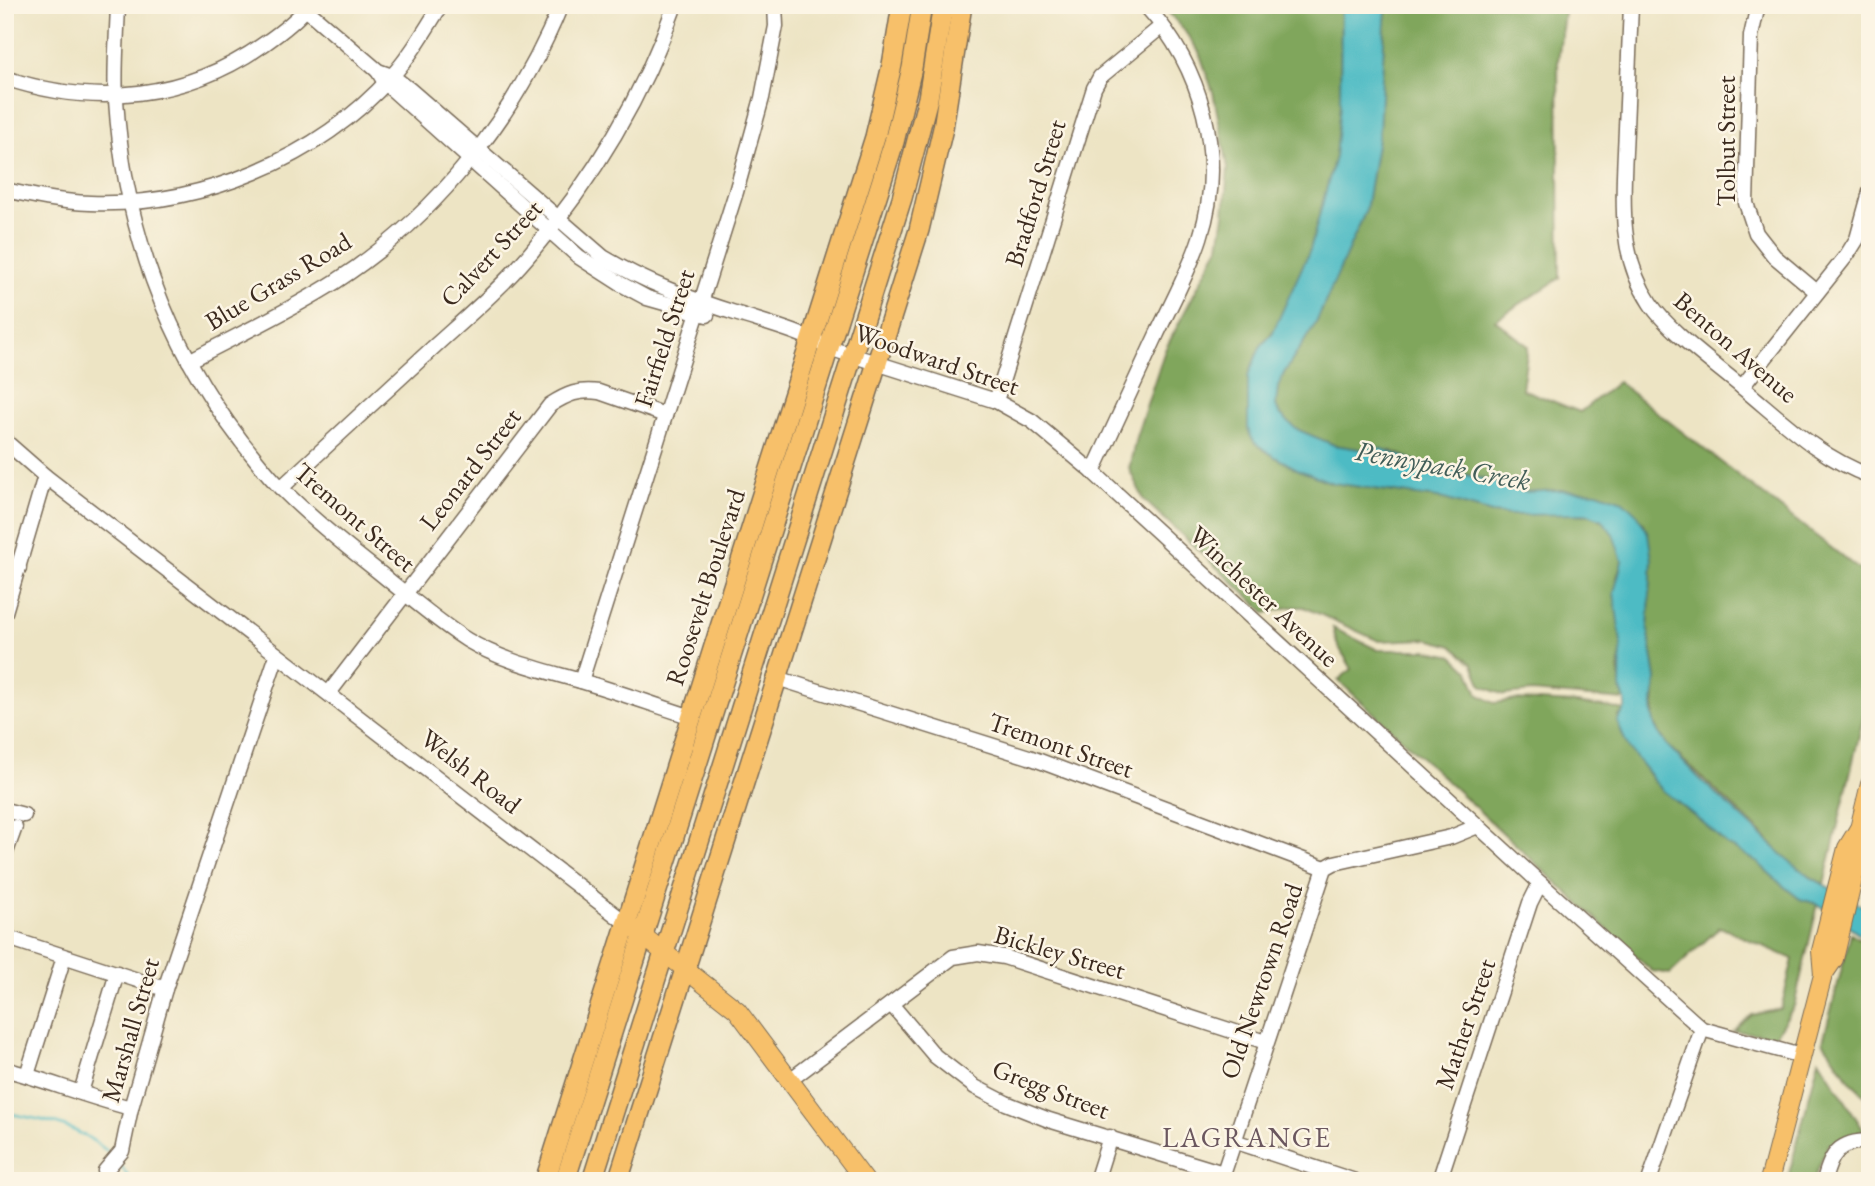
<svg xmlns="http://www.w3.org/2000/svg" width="1875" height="1186" font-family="'EB Garamond',serif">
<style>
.forest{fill:#80a65b;stroke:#5e683c;stroke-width:2}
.water{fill:#4dbbc4;stroke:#447271;stroke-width:2}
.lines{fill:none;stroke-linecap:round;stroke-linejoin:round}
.stream{stroke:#4dbbc4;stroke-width:2.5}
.minor-casing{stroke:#796b58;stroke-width:17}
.major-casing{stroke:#796b58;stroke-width:20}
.highway-casing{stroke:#796b58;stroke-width:22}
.minor{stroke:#fff;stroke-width:14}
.major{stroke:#f7c06b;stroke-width:18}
.highway{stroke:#f7c06b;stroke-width:19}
.labels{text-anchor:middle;stroke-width:5;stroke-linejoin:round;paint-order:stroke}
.street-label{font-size:26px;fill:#3b2a1e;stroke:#fcf5e5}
.water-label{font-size:28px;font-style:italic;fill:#415d58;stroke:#fcf5e5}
.neighbourhood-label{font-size:28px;letter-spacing:2px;fill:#6b575f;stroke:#fcf5e5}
</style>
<rect width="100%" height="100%" fill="#fcf5e5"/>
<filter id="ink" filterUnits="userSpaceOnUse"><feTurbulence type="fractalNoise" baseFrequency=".0143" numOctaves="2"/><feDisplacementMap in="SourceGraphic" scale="14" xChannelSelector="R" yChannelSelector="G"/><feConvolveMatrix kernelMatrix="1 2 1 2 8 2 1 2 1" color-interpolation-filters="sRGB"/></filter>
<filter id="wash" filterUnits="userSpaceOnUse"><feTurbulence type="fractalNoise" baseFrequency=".00686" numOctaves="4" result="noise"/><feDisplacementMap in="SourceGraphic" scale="28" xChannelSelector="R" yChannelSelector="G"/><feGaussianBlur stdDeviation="1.57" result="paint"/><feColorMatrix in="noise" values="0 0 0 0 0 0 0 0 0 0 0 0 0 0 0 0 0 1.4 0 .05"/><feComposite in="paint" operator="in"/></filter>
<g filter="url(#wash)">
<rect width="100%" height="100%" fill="#ede4c4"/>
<g class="forest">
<path d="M1162 5H1341L1340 105 1335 157 1310 250 1275 329 1260 347 1248 376V428L1251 437 1261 448 1275 457 1299 470 1333 483 1444 499 1492 513 1513 515 1545 513 1595 515 1606 524 1613 534 1621 552 1623 561 1617 577 1622 651C1617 665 1619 686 1625 700L1532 692 1504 695 1482 686 1473 664 1452 646 1428 639 1379 641 1304 607H1290L1266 613 1144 500 1129 469 1136 437 1165 350 1219 246 1224 215 1228 167 1213 92 1199 52 1184 30Z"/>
<path d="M1386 5H1565L1558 61 1560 278 1495 320 1528 346 1522 389 1580 412 1618 382 1870 578V689L1824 884C1801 873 1781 856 1765 836L1667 745 1653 721 1656 679 1648 628 1652 560 1644 523 1622 501 1597 492 1559 490 1525 492 1504 484 1418 462 1392 451 1365 450 1334 445 1296 429 1279 413 1276 405 1278 387 1284 373 1316 323 1366 210 1379 132Z"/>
<polygon points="1333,628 1378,650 1426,650 1453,656 1469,671 1478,694 1494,703 1517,700 1576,703 1625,710 1618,717 1647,772 1662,790 1705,824 1726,844 1756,861 1781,884 1800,899 1818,904 1794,1006 1775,1036 1734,1031 1752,1015 1781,1009 1793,959 1720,927 1670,974 1652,971 1338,680 1352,669 1337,644"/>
<polygon points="1851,933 1865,942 1870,956 1870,1100 1851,1082 1823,1041"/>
<polygon points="1819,1059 1866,1134 1828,1145 1813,1181 1787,1181"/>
</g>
<polygon class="water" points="1341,5 1386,5 1379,132 1366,210 1316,323 1284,373 1278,387 1276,405 1279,413 1296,429 1334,445 1365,450 1371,447 1382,449 1418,462 1504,485 1525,492 1559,490 1597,492 1623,501 1638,515 1648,533 1652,560 1648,628 1656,679 1652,713 1655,727 1667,745 1698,777 1787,859 1810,877 1870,910 1870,956 1861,935 1818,904 1800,899 1781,884 1756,861 1726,844 1705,824 1662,790 1629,749 1617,722 1625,709 1625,700 1620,688 1621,643 1614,593 1622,561 1613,534 1601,519 1588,514 1513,515 1492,513 1444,499 1333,483 1299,470 1275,457 1255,443 1251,437 1248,428 1248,376 1260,347 1272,334 1310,250 1335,157 1340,105"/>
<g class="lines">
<g class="stream">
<path d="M5 1113C44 1120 75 1124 107 1151"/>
<polyline points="119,1163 131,1181"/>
</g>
</g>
</g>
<g filter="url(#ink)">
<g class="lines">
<defs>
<g id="minor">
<path d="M118 5C117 37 114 69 116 100 124 225 165 342 242 442 255 458 268 476 283 490 312 519 343 544 375 569 405 593 435 620 467 640 502 661 543 670 581 681 618 692 655 705 692 717"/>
<path d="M301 5 378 71 392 76 409 89 603 257C646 283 691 299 738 314 769 324 801 332 829 348L996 401 1032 421 1093 472 1540 883 1702 1029 1801 1056"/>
<path d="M1631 5C1629 46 1628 87 1626 128 1624 187 1615 251 1650 303 1668 331 1717 366 1744 389 1784 422 1820 458 1870 476"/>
<polyline points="1758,5 1751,36 1746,203 1756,233 1774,256 1817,292"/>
<polyline points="378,71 385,83 579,257 621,284 647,298 707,315"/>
<path d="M5 78C95 108 186 99 264 44 280 33 297 20 309 5"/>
<path d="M5 190C33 196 61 202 90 203 201 207 318 159 392 76 411 55 426 29 441 5"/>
<path d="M189 361C238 335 288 312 335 282 436 217 516 116 561 5"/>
<polyline points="1742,387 1847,255 1857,239 1870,192"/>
<polyline points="996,401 1094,88 1100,77 1162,26"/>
<polyline points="5,441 45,476 626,923"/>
<path d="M1093 472C1114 427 1135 381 1156 336 1171 304 1189 272 1200 238 1227 156 1202 67 1145 5"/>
<path d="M281 488C333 440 385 392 437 344 468 316 501 288 528 256 593 180 642 99 675 5"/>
<polyline points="5,563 19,568"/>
<polyline points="5,612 45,476"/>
<polyline points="777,678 1029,757 1325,868"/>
<polyline points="581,681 736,192 762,98 776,26 775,5"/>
<path d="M329 693 550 405C567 394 579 389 599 392L665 415"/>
<polyline points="5,810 24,815"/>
<polyline points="5,855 15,827"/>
<polyline points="5,937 165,989"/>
<polyline points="891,1004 935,1056 975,1087 1006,1103 1049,1120 1223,1173"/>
<path d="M5 1069C48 1081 88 1097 131 1108"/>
<polyline points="27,1075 64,957"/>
<polyline points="790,1080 953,957 978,953 1004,957 1266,1042"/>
<polyline points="81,1092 117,973"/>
<polyline points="1234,1141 1355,1181"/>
<polyline points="108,1181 105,1171 122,1151 131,1108 165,989 277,655"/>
<polyline points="1096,1181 1110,1137"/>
<polyline points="1221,1181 1325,868 1334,863 1451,837 1478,826"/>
<polyline points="1439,1181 1530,903 1540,883"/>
<polyline points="1649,1181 1702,1029"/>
<path d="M1824 1181C1831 1153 1839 1141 1870 1141"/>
</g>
<g id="major">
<polyline points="633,928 737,1010 865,1181"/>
<polyline points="1823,975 1821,951 1847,848 1858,830"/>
<polyline points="1769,1181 1823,975 1834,959 1859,855 1859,829 1870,784"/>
</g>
<g id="highway">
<polyline points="545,1181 875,137 892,65 902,5"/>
<polyline points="565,1181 894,142 912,68 922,5"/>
<polyline points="592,1181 902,198 928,98 943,5"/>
<polyline points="618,1181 919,230 943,128 962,5"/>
</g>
</defs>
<use href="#minor" class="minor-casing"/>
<use href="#major" class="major-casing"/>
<use href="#highway" class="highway-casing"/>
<use href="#minor" class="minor"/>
<use href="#major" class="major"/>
<use href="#highway" class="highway"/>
</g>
</g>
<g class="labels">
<g class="street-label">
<text transform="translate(1726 141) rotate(-90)" y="9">Tolbut Street</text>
<text transform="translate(1035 193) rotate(-73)" y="9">Bradford Street</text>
<text transform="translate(491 253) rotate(-47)" y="9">Calvert Street</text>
<text transform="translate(278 281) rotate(-31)" y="9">Blue Grass Road</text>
<text transform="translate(664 338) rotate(-72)" y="9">Fairfield Street</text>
<text transform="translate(1736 347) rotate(41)" y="9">Benton Avenue</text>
<text transform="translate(937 359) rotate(19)" y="9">Woodward Street</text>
<text transform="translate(470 469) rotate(-52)" y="9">Leonard Street</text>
<text transform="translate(355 517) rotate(41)" y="9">Tremont Street</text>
<text transform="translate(705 587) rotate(-72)" y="9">Roosevelt Boulevard</text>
<text transform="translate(1264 596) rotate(43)" y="9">Winchester Avenue</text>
<text transform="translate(1061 745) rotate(19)" y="9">Tremont Street</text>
<text transform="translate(471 771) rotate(38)" y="9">Welsh Road</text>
<text transform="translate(1060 952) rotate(16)" y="9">Bickley Street</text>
<text transform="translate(1261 981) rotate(-71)" y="9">Old Newtown Road</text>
<text transform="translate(1465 1024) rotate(-71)" y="9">Mather Street</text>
<text transform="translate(130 1030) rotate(-74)" y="9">Marshall Street</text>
<text transform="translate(1051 1089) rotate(21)" y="9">Gregg Street</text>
</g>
<g class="water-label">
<text transform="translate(1443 465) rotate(10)" y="10">Pennypack Creek</text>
</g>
<g class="neighbourhood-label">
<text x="1247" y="1147">LAGRANGE</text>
</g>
</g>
<rect width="1875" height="1186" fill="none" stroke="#fcf5e5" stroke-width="28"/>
</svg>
